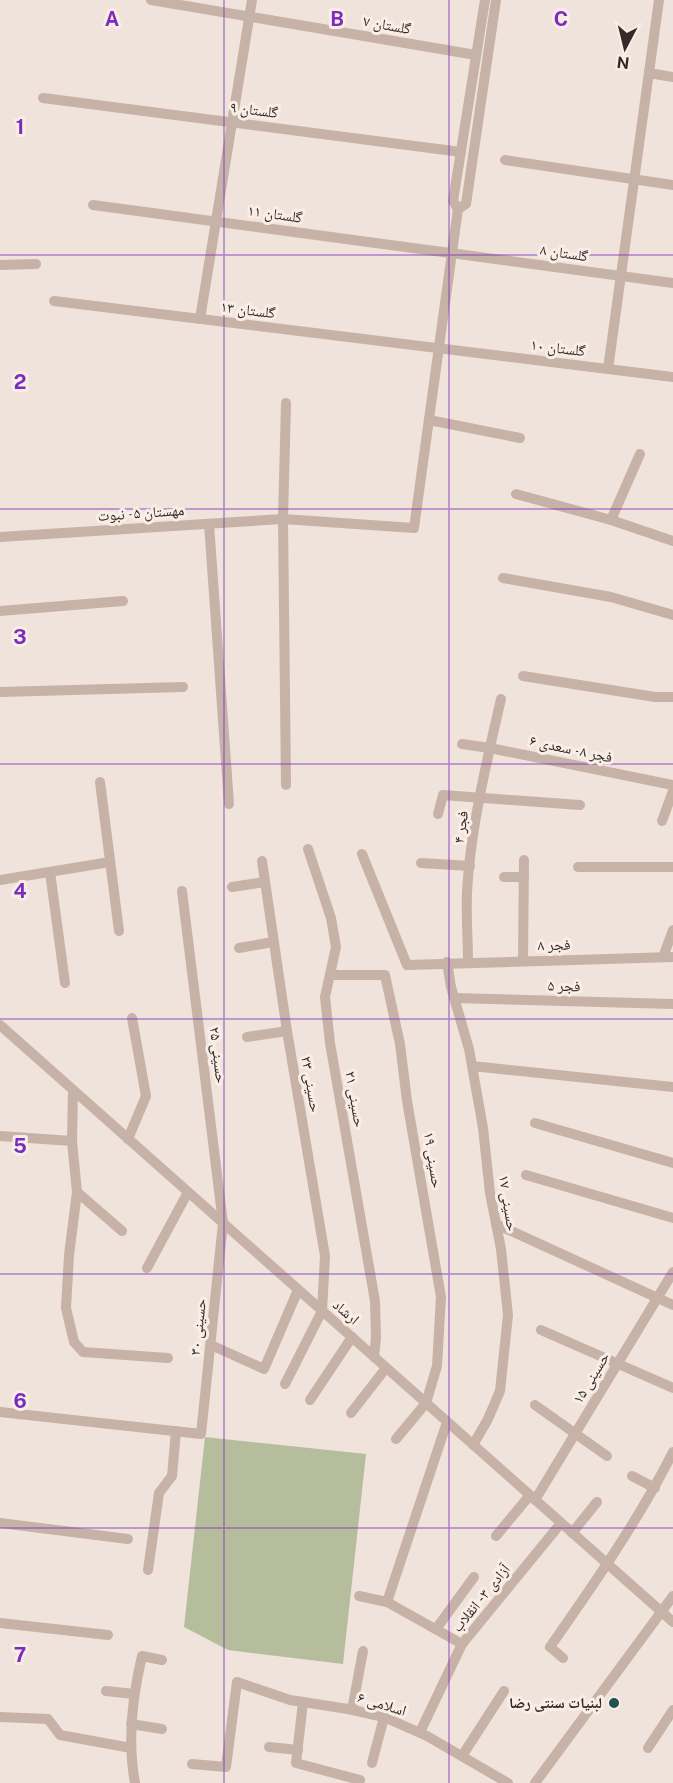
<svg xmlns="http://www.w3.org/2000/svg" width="673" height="1783" font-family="'Public Sans','Noto Naskh Arabic',sans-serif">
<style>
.green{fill:#b6bd9c}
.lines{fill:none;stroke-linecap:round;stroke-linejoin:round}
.street{stroke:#c7b2a7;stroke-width:10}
.grid{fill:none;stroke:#7b2cbf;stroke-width:1.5;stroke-opacity:0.55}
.poi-dot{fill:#20524f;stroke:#f8eee6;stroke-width:2}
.labels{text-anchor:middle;stroke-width:6;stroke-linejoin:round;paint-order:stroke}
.street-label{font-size:15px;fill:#342a27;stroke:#f8eee6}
.poi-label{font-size:15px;font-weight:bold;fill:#342a27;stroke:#f8eee6;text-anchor:end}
.grid-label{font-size:20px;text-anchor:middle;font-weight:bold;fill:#7b2cbf;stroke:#f8eee6;stroke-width:6;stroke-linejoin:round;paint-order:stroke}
</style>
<rect width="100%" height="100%" fill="#efe3db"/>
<polygon class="green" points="205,1437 366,1454 343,1664 228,1650 184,1627"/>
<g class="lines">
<g class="street">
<polyline points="151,0 476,55"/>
<polyline points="649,73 673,77"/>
<polyline points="43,98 461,152"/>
<polyline points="505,160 673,185"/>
<polyline points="93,205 673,283"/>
<polyline points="458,209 466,204 496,0"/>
<polyline points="0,265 36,264"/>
<polyline points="54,301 673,377"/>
<polyline points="200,319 252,0"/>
<polyline points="608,369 659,0"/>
<polyline points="429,420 520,438"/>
<polyline points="516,494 611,520 673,541"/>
<polyline points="611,520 640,454"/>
<polyline points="209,524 229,804"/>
<polyline points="0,537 283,519 414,528 458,209 453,201 485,0"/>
<polyline points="503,578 611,597 673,615"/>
<polyline points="0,611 123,601"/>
<polyline points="523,676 655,697 673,697"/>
<polyline points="0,692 183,687"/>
<polyline points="462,744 490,748 673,785"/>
<polyline points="100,782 119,931"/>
<polyline points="286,785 283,519 286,403"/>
<polyline points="438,814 443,795 580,805"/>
<polyline points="662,821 673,791"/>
<polyline points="308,849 331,918 336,947 325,997 330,1043 375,1301 376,1338 374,1357"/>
<polyline points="362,854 407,965 673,957"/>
<polyline points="262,861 287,1031 325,1256 322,1311 285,1384"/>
<polyline points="421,863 470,866"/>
<polyline points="578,867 673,867"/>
<polyline points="50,872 65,983"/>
<polyline points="504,877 524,877"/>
<polyline points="0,880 110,862"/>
<polyline points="232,887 265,882"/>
<polyline points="239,948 273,942"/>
<polyline points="663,957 673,930"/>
<polyline points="523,960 524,860"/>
<polyline points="447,962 451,987 469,1049 483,1128 490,1193 501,1249 508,1315 500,1391 488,1419 473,1445"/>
<path d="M468 962C468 939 466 916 467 893 470 831 487 760 501 699"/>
<polyline points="331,975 385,975 400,1044 407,1101 441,1297 437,1366 426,1403 396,1439"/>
<polyline points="454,998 673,1004"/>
<polyline points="0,1025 673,1622"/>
<polyline points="247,1037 287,1031"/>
<polyline points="472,1066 673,1087"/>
<polyline points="73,1090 72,1141 77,1192 69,1255 66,1308 74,1342 83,1352 168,1358"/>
<polyline points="535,1123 673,1163"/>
<polyline points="0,1136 72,1141"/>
<polyline points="128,1139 146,1096 132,1018"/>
<polyline points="526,1175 673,1218"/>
<polyline points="77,1192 122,1231"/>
<polyline points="496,1224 673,1305"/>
<polyline points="147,1268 188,1192"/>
<polyline points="541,1330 673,1388"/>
<polyline points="211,1345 264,1369 298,1290"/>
<polyline points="310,1400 352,1337"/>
<polyline points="535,1405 607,1456"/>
<polyline points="0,1412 201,1434 223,1223 182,891"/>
<polyline points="351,1413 386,1368"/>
<polyline points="632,1476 655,1488"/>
<polyline points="535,1500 673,1272"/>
<polyline points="0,1523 128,1539"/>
<polyline points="572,1533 597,1502"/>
<polyline points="496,1536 530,1495"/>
<polyline points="148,1570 159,1493 172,1476 176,1431"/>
<polyline points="359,1596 387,1602 462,1644"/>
<polyline points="387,1602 447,1422"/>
<polyline points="0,1623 108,1635"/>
<polyline points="436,1629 474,1577"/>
<path d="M563 1658 550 1647C594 1584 638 1521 673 1452"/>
<polyline points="106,1691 134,1694"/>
<polyline points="303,1702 296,1763 360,1780"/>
<polyline points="352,1710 363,1651"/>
<polyline points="0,1717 48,1719 60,1735 131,1748"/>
<polyline points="131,1724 162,1729"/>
<polyline points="420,1732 462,1644 561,1523"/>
<polyline points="269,1747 298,1750"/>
<polyline points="648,1748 673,1710"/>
<polyline points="462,1756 504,1691"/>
<polyline points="372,1763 384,1717"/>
<polyline points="192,1764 226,1767 237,1682 290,1700 348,1709 384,1717 427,1736 508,1783"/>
<path d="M135 1783C127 1740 132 1698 142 1656L162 1660"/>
<polyline points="535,1783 673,1596"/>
</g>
</g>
<path class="grid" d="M224 0V1783M449 0V1783M0 255H673M0 509H673M0 764H673M0 1019H673M0 1274H673M0 1528H673"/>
<circle class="poi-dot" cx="614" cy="1703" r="6"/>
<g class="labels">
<g class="street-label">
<text transform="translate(387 25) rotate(10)" y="5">گلستان ۷</text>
<text transform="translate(254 110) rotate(7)" y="5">گلستان ۹</text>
<text transform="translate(275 214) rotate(8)" y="5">گلستان ۱۱</text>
<text transform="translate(564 253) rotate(8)" y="5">گلستان ۸</text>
<text transform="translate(248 310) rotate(7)" y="5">گلستان ۱۳</text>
<text transform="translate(558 348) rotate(7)" y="5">گلستان ۱۰</text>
<text transform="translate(141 513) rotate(-4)" y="5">مهستان ۵ - نبوت</text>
<text transform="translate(571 749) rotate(12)" y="5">فجر ۸ - سعدی ۶</text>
<text transform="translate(461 827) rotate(-82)" y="5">فجر ۴</text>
<text transform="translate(554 945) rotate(-1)" y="5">فجر ۸</text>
<text transform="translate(564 986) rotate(2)" y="5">فجر ۵</text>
<text transform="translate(218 1055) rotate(83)" y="5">حسینی ۲۵</text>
<text transform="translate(311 1084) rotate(80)" y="5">حسینی ۲۳</text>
<text transform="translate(355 1099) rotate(80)" y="5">حسینی ۲۱</text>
<text transform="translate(433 1160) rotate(81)" y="5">حسینی ۱۹</text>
<text transform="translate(508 1203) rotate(81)" y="5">حسینی ۱۷</text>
<text transform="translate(346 1312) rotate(41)" y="5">ارشاد</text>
<text transform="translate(198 1327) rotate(-84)" y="5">حسینی ۳۰</text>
<text transform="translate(591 1378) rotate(-59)" y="5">حسینی ۱۵</text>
<text transform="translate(481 1598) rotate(-51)" y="5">آزادی ۳ - انقلاب</text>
<text transform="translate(382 1704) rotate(17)" y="5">اسلامی ۶</text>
</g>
<g class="poi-label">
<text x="602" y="1708">لبنیات سنتی رضا</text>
</g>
</g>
<g class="grid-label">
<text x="112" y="26">A</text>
<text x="337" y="26">B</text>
<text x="561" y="26">C</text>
<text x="20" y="134">1</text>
<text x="20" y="389">2</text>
<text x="20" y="644">3</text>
<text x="20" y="898">4</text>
<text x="20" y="1153">5</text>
<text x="20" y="1408">6</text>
<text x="20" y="1662">7</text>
</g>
<g transform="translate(625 48) rotate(187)" stroke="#f8eee6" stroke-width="4.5" paint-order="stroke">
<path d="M0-4.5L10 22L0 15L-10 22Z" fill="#342a27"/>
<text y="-9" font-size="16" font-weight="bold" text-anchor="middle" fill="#342a27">N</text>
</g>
</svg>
